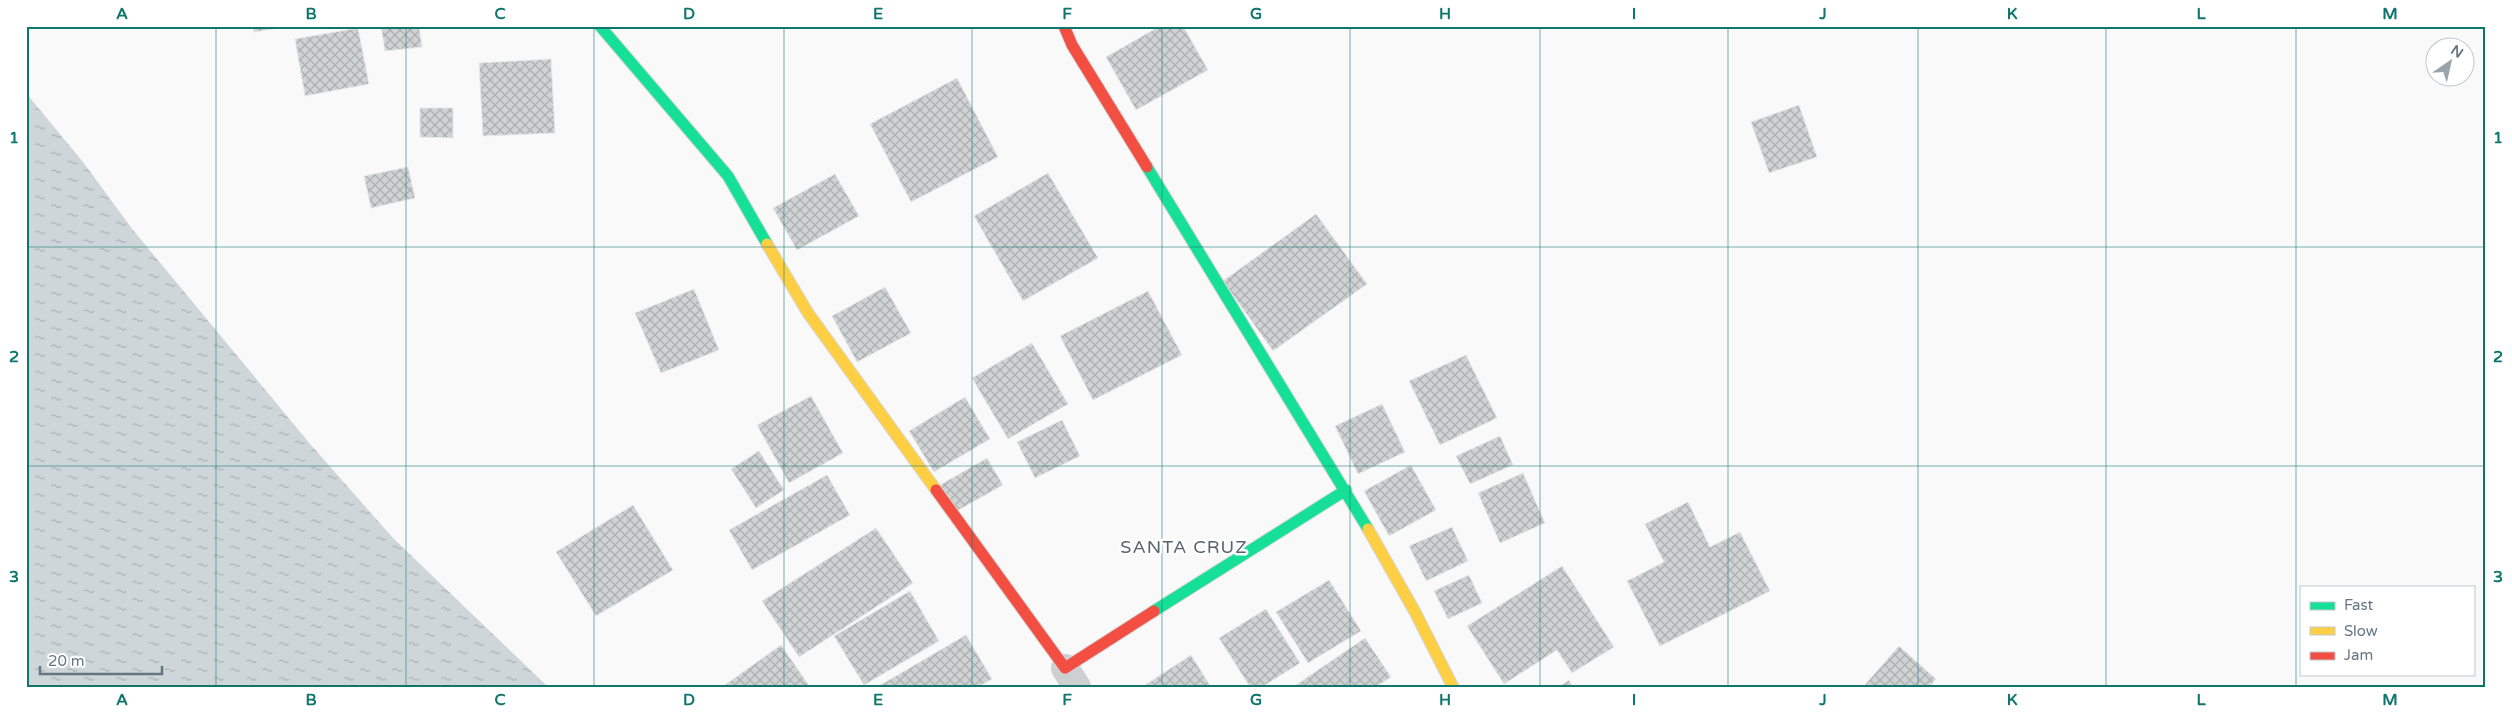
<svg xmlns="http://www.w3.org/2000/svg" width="2512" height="713" font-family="'Varela Round',sans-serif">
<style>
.water{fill:url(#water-ripples)}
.building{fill:url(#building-cross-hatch);stroke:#e8e8e8}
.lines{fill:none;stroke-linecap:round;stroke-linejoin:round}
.fast-casing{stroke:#d5d6d7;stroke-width:13}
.slow-casing{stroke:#d5d6d7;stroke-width:13}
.jam-casing{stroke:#d5d6d7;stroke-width:13}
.street{stroke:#cecfd0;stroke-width:28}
.fast{stroke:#16e098;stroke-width:11}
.slow{stroke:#ffcf43;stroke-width:11}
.jam{stroke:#f24e42;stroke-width:11}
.grid{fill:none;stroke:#0f766e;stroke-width:1;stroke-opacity:0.55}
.labels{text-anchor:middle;stroke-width:5;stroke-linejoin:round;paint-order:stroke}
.quarter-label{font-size:18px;letter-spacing:1px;fill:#57646e;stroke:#fff}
.neatline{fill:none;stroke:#0f766e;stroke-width:2}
.grid-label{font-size:16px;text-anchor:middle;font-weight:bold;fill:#0f766e}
</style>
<defs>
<pattern id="water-ripples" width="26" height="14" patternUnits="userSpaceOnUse" patternTransform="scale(1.25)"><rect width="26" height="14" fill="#ced6d9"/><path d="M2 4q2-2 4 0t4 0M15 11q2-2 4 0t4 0" fill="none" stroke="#abb2b5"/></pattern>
<pattern id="building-cross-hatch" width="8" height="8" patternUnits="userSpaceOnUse" patternTransform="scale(1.25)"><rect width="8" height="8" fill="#d0d2d3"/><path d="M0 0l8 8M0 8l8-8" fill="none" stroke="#acafb1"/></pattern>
</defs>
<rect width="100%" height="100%" fill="#f9f9f9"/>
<polygon class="water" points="26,93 83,162 133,230 311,445 393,538 548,687 26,687"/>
<g class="building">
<polygon points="253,26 291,26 254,32"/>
<polygon points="381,26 419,26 422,47 385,51"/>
<polygon points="1160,26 1183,26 1208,70 1136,110 1106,57"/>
<polygon points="358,28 369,84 305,96 295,39"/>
<polygon points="551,59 555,133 483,136 479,63"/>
<polygon points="957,78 998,157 911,202 870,124"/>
<polygon points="1799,105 1817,157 1769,173 1751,122"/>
<polygon points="420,108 453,108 453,138 420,137"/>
<polygon points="408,167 415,198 371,208 364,176"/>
<polygon points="1048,173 1098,258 1023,301 974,216"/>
<polygon points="835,174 859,216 797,250 773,208"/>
<polygon points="1316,214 1367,284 1273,351 1223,281"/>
<polygon points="885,287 911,333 857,362 832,316"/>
<polygon points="694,289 719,350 661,373 635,313"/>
<polygon points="1148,291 1182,355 1093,400 1060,336"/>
<polygon points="1032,343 1068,404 1008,439 972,378"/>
<polygon points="1466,355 1497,418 1440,445 1409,381"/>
<polygon points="811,396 843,453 789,483 757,425"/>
<polygon points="965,397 990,439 934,472 909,431"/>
<polygon points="1382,404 1405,452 1358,474 1335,426"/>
<polygon points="1062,420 1080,456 1035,478 1017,442"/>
<polygon points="1500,436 1513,465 1470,484 1456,456"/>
<polygon points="759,451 784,490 756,508 731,469"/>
<polygon points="987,458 1003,485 955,512 940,485"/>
<polygon points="1411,465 1436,510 1389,536 1364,491"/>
<polygon points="1523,473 1545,523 1500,543 1478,493"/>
<polygon points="827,475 850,515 752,570 729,530"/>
<polygon points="1688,502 1710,547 1740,532 1770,591 1660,646 1627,581 1664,562 1645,524"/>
<polygon points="633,505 673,570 596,616 556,552"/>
<polygon points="1452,527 1468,561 1426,581 1409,546"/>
<polygon points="876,528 913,583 799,657 762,601"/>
<polygon points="1562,566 1614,647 1572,673 1557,650 1504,684 1467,626"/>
<polygon points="1469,575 1482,603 1448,619 1434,591"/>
<polygon points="1329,580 1361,631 1308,663 1276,612"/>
<polygon points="910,591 939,641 864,685 834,636"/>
<polygon points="1266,609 1300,663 1262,687 1250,687 1219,638"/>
<polygon points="966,635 992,679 978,687 877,687"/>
<polygon points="1365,638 1391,677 1376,687 1293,687"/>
<polygon points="781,645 810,687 722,687"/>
<polygon points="1899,646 1936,679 1929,687 1863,687"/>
<polygon points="1191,655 1211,687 1142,687"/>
<polygon points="1569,680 1573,687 1559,687"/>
</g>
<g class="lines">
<defs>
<g id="fast">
<polyline points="600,26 728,176 767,244"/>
<polyline points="1147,167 1368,529"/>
<polyline points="1154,611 1346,490"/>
</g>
<g id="slow">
<polyline points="767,244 808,313 936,490"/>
<polyline points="1368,529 1415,612 1453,687"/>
</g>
<g id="jam">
<polyline points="1064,26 1072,45 1147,167"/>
<polyline points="936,490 1065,668 1154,611"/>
</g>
</defs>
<use href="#fast" class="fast-casing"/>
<use href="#slow" class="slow-casing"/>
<use href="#jam" class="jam-casing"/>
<polyline class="street" points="1065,668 1077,687"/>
<use href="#fast" class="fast"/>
<use href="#slow" class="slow"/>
<use href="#jam" class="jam"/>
</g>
<path class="grid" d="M216 26V687M406 26V687M594 26V687M784 26V687M972 26V687M1162 26V687M1350 26V687M1540 26V687M1728 26V687M1918 26V687M2106 26V687M2296 26V687M26 247H2486M26 466H2486"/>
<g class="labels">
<g class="quarter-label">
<text x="1184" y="553">SANTA CRUZ</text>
</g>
</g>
<rect width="2512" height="713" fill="none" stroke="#ffffff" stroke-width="55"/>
<rect x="2300" y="586" width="175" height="90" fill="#ffffff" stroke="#c1c8cd"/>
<rect x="2310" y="602" width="25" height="8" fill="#16e098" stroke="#c1c8cd"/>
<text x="2344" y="610" font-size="15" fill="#657683">Fast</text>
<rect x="2310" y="627" width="25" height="8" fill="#ffcf43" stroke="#c1c8cd"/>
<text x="2344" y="636" font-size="15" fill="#657683">Slow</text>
<rect x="2310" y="652" width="25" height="8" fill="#f24e42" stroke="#c1c8cd"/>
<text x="2344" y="660" font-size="15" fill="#657683">Jam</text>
<g transform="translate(2450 62) rotate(34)"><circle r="24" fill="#ffffff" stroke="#c1c8cd"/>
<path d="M0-4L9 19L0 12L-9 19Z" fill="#99a4ac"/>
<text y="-8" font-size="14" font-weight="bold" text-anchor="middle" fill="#657683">N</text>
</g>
<path d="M40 666v8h122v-8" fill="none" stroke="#657683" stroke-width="2.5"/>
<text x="48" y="666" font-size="15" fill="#657683" stroke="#ffffff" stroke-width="4" paint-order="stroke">20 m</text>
<rect x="28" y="28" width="2456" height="658" class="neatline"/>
<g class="grid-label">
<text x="122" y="19">A</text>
<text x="311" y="19">B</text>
<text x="500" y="19">C</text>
<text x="689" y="19">D</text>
<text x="878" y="19">E</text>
<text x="1067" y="19">F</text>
<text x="1256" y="19">G</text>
<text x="1445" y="19">H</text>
<text x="1634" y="19">I</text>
<text x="1823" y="19">J</text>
<text x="2012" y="19">K</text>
<text x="2201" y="19">L</text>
<text x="2390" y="19">M</text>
<text x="14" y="143">1</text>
<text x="2498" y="143">1</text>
<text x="14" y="362">2</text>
<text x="2498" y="362">2</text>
<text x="14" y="582">3</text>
<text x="2498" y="582">3</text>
<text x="122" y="705">A</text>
<text x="311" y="705">B</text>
<text x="500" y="705">C</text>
<text x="689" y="705">D</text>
<text x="878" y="705">E</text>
<text x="1067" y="705">F</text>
<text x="1256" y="705">G</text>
<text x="1445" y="705">H</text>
<text x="1634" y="705">I</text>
<text x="1823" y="705">J</text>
<text x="2012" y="705">K</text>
<text x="2201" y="705">L</text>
<text x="2390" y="705">M</text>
</g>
</svg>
